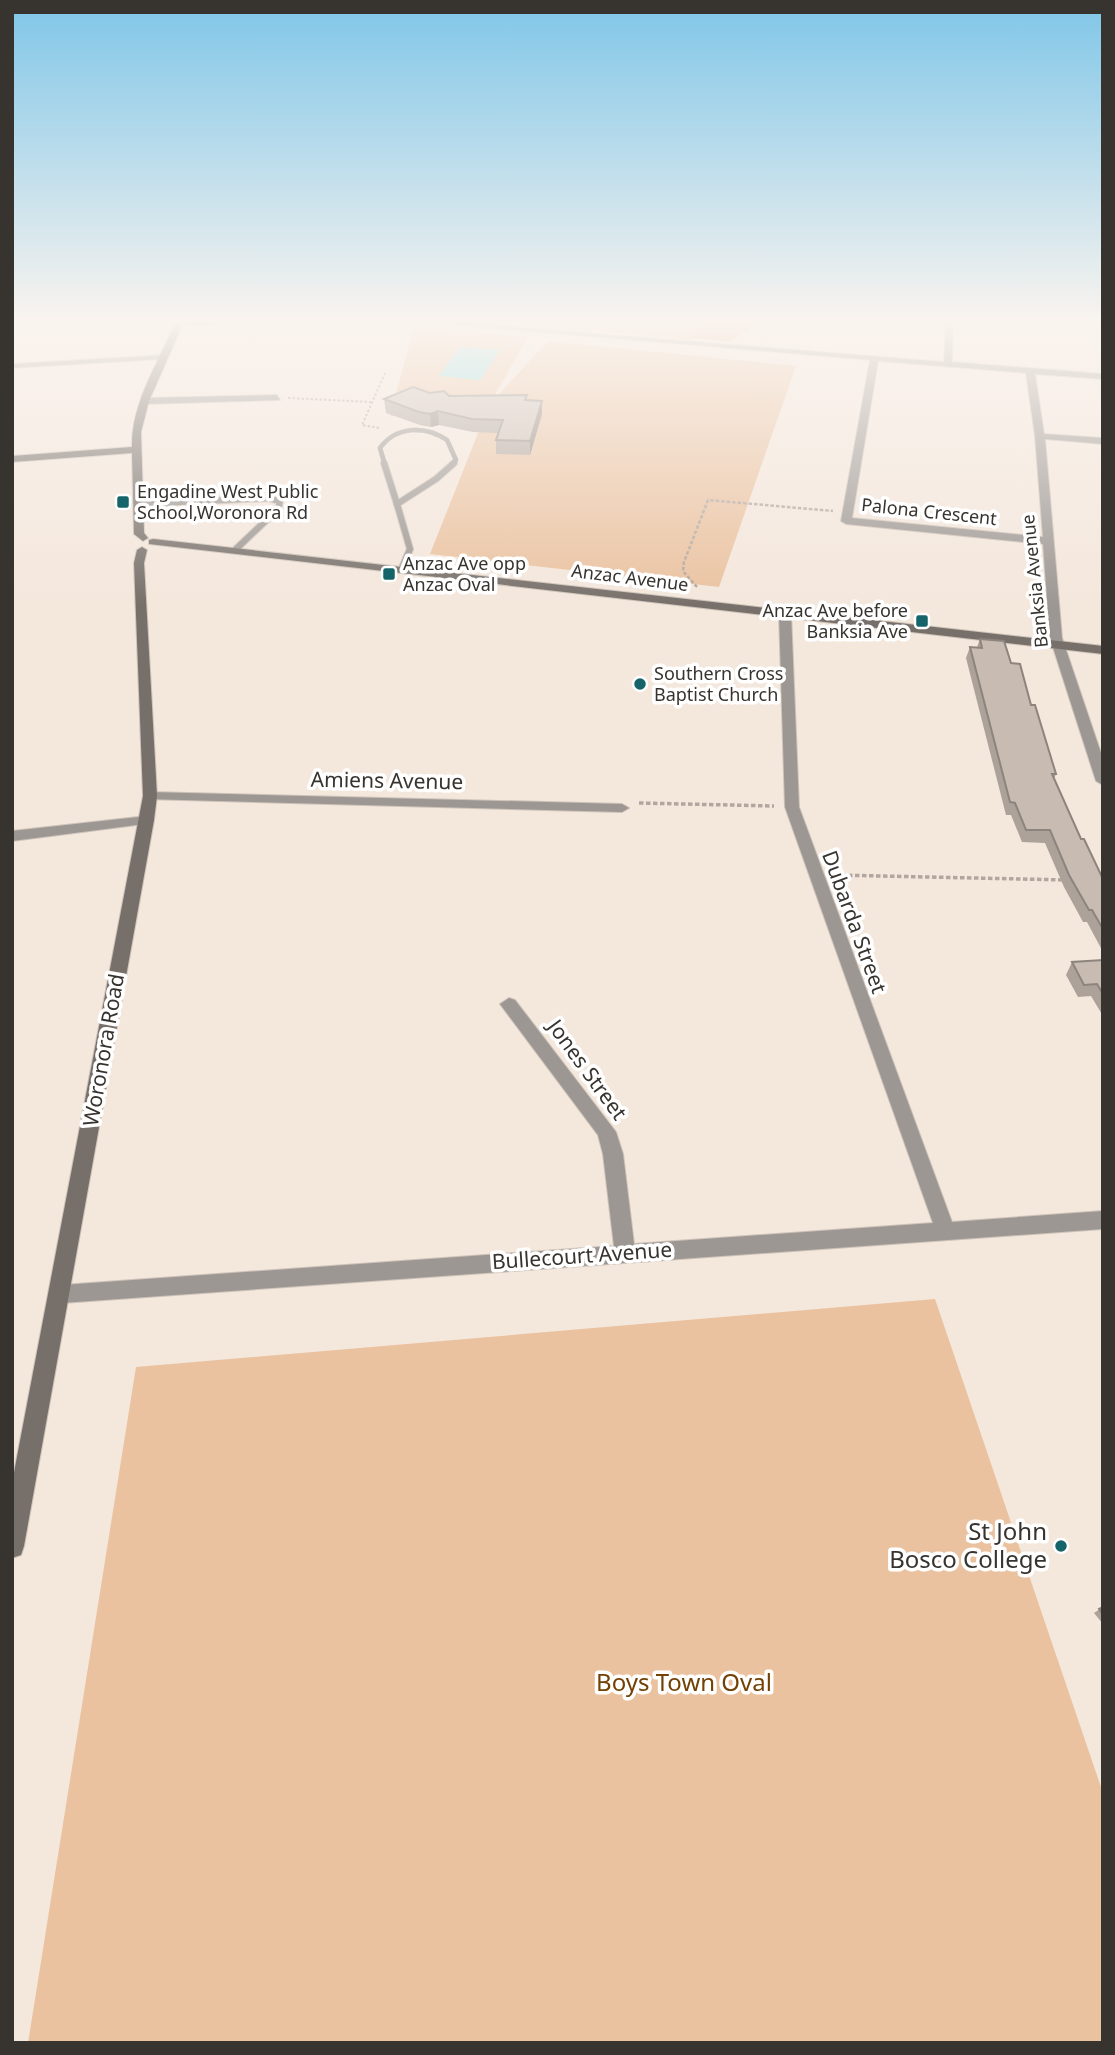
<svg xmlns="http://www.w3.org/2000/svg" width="1115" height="2055" font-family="'Noto Sans',sans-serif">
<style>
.green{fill:#eac2a0}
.forest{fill:#e0a97a}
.water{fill:#83e1e9}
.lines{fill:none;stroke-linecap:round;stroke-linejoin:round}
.lane-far1-casing{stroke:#cec3b9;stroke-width:5}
.lane-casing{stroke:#cec3b9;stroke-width:8}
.street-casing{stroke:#cec3b9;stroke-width:2}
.secondary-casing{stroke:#cec3b9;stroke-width:2}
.path-far2{stroke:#b1a79f;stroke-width:2;stroke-dasharray:2.5 2;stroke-linecap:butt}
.path-far1{stroke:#b1a79f;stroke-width:2.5;stroke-dasharray:3.5 2;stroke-linecap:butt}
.path{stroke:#b1a79f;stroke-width:3.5;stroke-dasharray:4.5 2.5;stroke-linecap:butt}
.lane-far1{stroke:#9c9793;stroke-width:4.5}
.lane{stroke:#9c9793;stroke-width:6}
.street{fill:#9c9793;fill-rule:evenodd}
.secondary{fill:#77706a;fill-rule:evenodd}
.wall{fill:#aca299}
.shaded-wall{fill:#8c847d}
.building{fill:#c8bcb2;stroke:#8c847d;stroke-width:2}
.poi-dot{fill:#15646a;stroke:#fff;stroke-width:2.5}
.labels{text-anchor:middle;stroke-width:7;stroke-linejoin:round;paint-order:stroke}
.far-poi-label{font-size:18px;fill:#37332f;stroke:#fff;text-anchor:start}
.far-street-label{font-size:18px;fill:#37332f;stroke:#fff}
.street-label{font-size:21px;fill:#37332f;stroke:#fff}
.near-poi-label{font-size:24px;fill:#37332f;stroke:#fff;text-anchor:end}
.near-park-label{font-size:24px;fill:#744105;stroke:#fff}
</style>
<rect width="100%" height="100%" fill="#f4e7dc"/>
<g class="green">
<polygon points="589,319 718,319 693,340 576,329"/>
<polygon points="414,328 528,337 489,405 548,341 796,366 719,587 430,554 488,408 481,416 390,416"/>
<polygon points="935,1299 1103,1793 1103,2043 28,2043 136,1367"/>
</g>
<polygon class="forest" points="713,319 764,319 730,342 691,338"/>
<polygon class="water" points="460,347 500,350 480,380 439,376"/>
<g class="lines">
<defs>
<path id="lane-far1" d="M385 465 380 448C396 426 425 425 447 440L456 460 452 465"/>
<g id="lane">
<polyline points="384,463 397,504"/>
<polyline points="137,504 268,498 280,501 278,509 235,550"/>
<polyline points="397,504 410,549 402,568"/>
<polyline points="397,504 436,479 454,463"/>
</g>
<g id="street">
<polygon points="178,319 184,319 185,321 178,323"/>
<path d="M388 319H414L944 362 946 319H953L952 362 1103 374V379L1035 374 1044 434 1103 438V444L1045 439 1062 638 1103 759V785L1096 781 1050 638 1043 544 846 524 841 521 870 360ZM878 361 1026 373 1035 436 1043 537 852 518Z"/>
<polygon points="166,355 163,359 12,368 12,364"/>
<polygon points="277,395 280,400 145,404 141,401 145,398"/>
<polygon points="785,610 791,613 799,807 952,1222 1103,1211 1103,1229 62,1303 54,1301 51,1294 54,1287 62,1285 614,1246 603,1154 598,1135 503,1008 500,1004 509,998 515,1000 616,1132 623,1154 634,1244 933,1223 785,807 779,613"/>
<polygon points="150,792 622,804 629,808 622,812 145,799 145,793"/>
<polygon points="147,816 152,817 154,820 152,823 12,841 12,831"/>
</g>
<g id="secondary">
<polygon points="282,319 361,319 357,321 189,325 185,323"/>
<polygon points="375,319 397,319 384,323"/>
<path d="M178 324 182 326 149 401 141 432 144 533 148 538 143 541 134 534 132 453 12 462V456L132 447C131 405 157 364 174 326Z"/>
<polygon points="153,539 1103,646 1103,654 149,544 149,540"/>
<polygon points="142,547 147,550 144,563 157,796 154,820 24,1546 21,1555 12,1558 12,1483 143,796 134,563 137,550"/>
</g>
</defs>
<use href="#lane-far1" class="lane-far1-casing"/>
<use href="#lane" class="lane-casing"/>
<use href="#street" class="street-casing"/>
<use href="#secondary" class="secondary-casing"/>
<g class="path-far2">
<polyline points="717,330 738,319"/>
<polyline points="288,398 371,402"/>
<polyline points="379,428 362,425 386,371"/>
</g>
<polyline class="path-far1" points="697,587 683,571 684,562 708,500 833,511"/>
<g class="path">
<polyline points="639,803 774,806"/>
<polyline points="834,875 1067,880"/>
</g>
<use href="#lane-far1" class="lane-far1"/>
<use href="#lane" class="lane"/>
<use href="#street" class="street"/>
<use href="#secondary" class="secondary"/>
</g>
<g class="wall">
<polygon points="430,393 449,396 542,401 542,414 530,455 496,454 496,440 498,433 473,432 439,425 431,427 420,425 386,413 384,399"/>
<polygon points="980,639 1011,663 1031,705 1056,774 1054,779 1081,839 1103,879 1103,952 1087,922 1083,922 1064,887 1045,843 1022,842 1011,815 1006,815 966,658 970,647 977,647"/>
<polygon points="1103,960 1103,1016 1091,996 1078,997 1066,975 1072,962"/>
<polygon points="1103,1607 1103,1624 1094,1613"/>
</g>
<g class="shaded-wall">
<polygon points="542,401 542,414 530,455 530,441"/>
<polygon points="438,411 439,425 431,427 430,414"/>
</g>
<g class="building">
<polygon points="413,387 430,393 444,391 449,396 527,395 525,400 542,401 530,441 496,440 503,420 472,419 438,411 430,414 419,412 384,399"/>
<polygon points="980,639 1004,641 1011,663 1020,664 1031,705 1035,705 1056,774 1052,774 1081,839 1084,839 1103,879 1103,929 1092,910 1089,910 1069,875 1050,830 1026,830 1015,803 1010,802 970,647 982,648"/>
<polygon points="1103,960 1103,994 1097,984 1084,985 1072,962"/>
<polygon points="1103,1607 1103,1615 1099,1609"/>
</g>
<linearGradient id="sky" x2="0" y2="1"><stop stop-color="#7fc6e8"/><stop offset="0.53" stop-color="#faf4ef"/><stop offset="1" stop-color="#faf4ef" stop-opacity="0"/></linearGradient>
<rect width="1115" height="606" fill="url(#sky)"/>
<g class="poi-dot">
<rect x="116" y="495" width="14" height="14" rx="3.5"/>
<rect x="382" y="567" width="14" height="14" rx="3.5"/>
<rect x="915" y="614" width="14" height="14" rx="3.5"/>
<circle cx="640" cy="684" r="7"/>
<circle cx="1061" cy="1546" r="7"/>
</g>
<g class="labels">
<g class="far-poi-label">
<text x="137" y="498">Engadine West Public<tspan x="137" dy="21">School,Woronora Rd</tspan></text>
<text x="403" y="570">Anzac Ave opp<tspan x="403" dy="21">Anzac Oval</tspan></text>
<text x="908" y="617" text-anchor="end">Anzac Ave before<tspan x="908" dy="21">Banksia Ave</tspan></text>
<text x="654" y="680">Southern Cross<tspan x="654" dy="21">Baptist Church</tspan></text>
</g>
<g class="far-street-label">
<text transform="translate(929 512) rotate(6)" y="6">Palona Crescent</text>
<text transform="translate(630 578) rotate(7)" y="6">Anzac Avenue</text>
<text transform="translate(1035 581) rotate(-96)" y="6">Banksia Avenue</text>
</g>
<g class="street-label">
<text transform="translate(387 781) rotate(1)" y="7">Amiens Avenue</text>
<text transform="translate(854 922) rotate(70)" y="7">Dubarda Street</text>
<text transform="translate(104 1050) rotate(-80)" y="7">Woronora Road</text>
<text transform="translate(587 1070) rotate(54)" y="7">Jones Street</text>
<text transform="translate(582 1256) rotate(-4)" y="7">Bullecourt Avenue</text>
</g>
<g class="near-poi-label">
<text x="1047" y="1540">St John<tspan x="1047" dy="28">Bosco College</tspan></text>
</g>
<g class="near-park-label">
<text x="684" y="1691">Boys Town Oval</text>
</g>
</g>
<rect width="1115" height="2055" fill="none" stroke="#37332f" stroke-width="28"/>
</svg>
